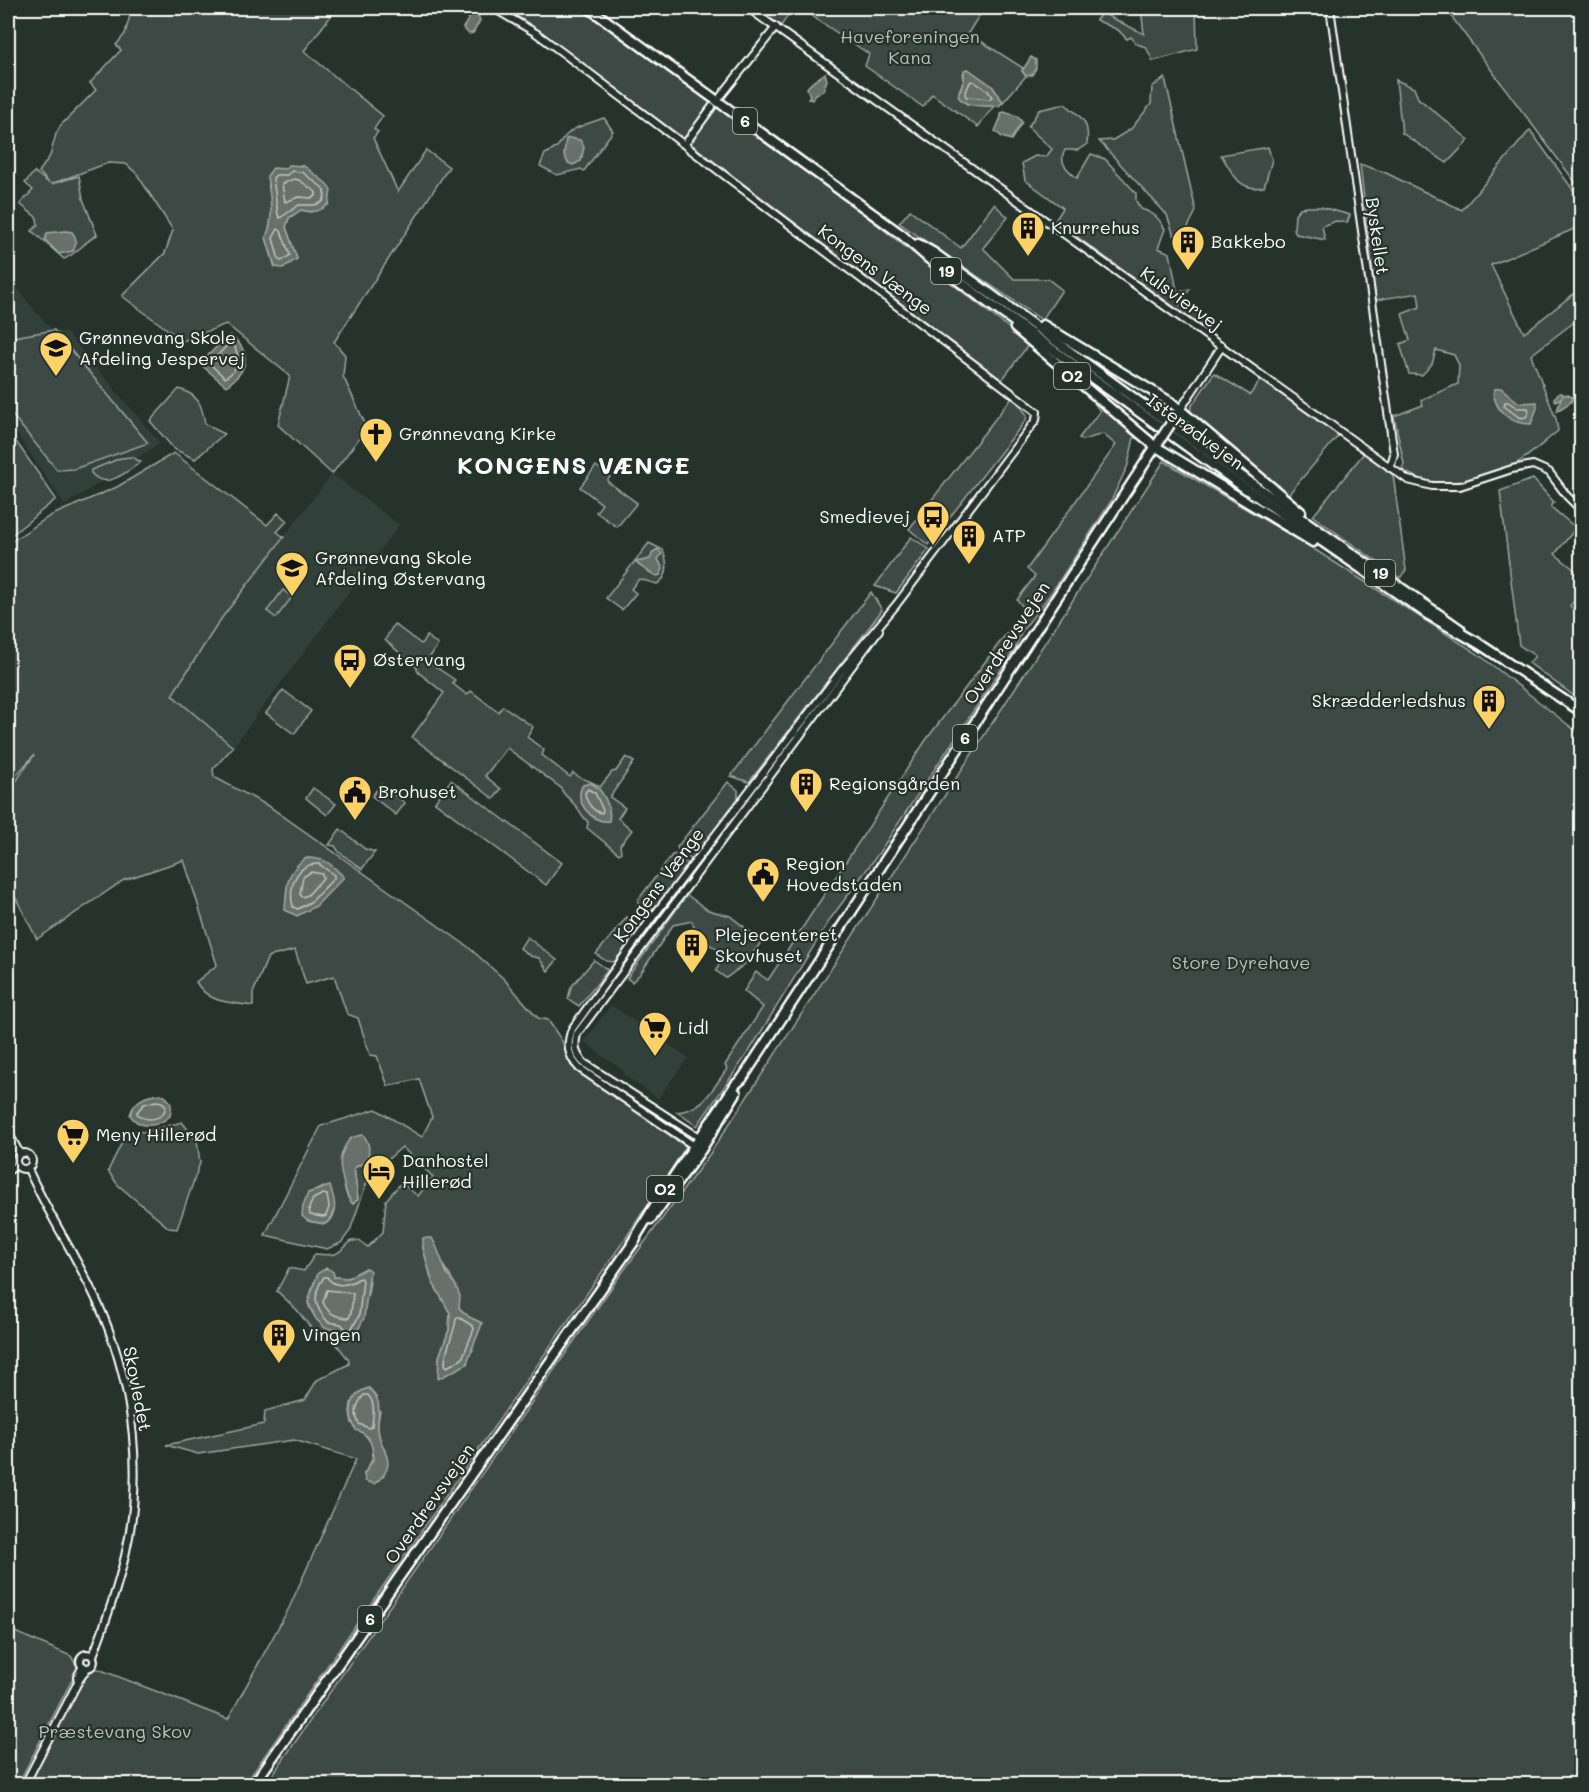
<svg xmlns="http://www.w3.org/2000/svg" width="1589" height="1792" font-family="Mali,sans-serif">
<style>
.built{fill:#333f3a}
.green{fill:#3e4944;stroke:#9ea4a2;stroke-width:1.5;fill-rule:evenodd}
.water{fill:#67706c;stroke:#a4a9a7;stroke-width:1.5}
.lines{fill:none;stroke-linecap:round;stroke-linejoin:round}
.shore{stroke:#c2c6c4;stroke-width:1.5}
.tertiary-casing{stroke:#fff;stroke-width:10}
.primary-casing{stroke:#fff;stroke-width:13}
.trunk-casing{stroke:#fff;stroke-width:13}
.tertiary{stroke:#26332d;stroke-width:6}
.primary{stroke:#26332d;stroke-width:8}
.trunk{stroke:#26332d;stroke-width:8}
.primary-bridge-casing{stroke:#fff;stroke-width:13;stroke-linecap:butt}
.primary-bridge{stroke:#26332d;stroke-width:8}
.labels{text-anchor:middle;stroke-width:4.5;stroke-linejoin:round;paint-order:stroke}
.shield{fill:#26332d;stroke:#bec2c0;stroke-width:1.5}
.shield-label{font-size:16px;font-weight:bold;fill:#fff}
.park-label{font-size:18px;fill:#bbbfbe;stroke:#26332d}
.poi-label{font-size:18px;fill:#fff;stroke:#26332d;text-anchor:start}
.street-label{font-size:18px;fill:#fff;stroke:#26332d}
.district-label{font-size:24px;font-weight:bold;letter-spacing:1.5px;fill:#fff;stroke:#26332d}
</style>
<rect width="100%" height="100%" fill="#26332d"/>
<filter id="ink" filterUnits="userSpaceOnUse"><feTurbulence type="fractalNoise" baseFrequency=".0167" numOctaves="2"/><feDisplacementMap in="SourceGraphic" scale="12" xChannelSelector="R" yChannelSelector="G"/><feConvolveMatrix kernelMatrix="1 2 1 2 8 2 1 2 1" color-interpolation-filters="sRGB"/></filter>
<g filter="url(#ink)">
<g class="built">
<polygon points="8,279 14,282 26,300 51,329 67,333 160,443 65,505 8,421"/>
<polygon points="332,474 399,525 233,747 172,696 221,619"/>
<polygon points="611,1005 688,1058 658,1098 624,1075 625,1072 584,1042"/>
</g>
<g class="green">
<path d="M132 8H337L304 51 383 116 374 129 378 132 373 138 398 192 426 150 449 167 334 342 345 355 343 376 367 428 332 474 278 425 290 376 226 324 183 341 122 296 165 253 173 230 137 174 126 164 108 163 51 184 79 176 83 199 97 235C84 242 77 254 64 259L32 231 38 225 37 218 20 204 33 190 25 183 34 172 49 183 39 172 50 156 56 134 61 125 96 90 90 83 121 50 116 45 125 34ZM329 204 311 212 301 210 289 218 286 227 297 259 275 267 266 237 271 226 272 215Z"/>
<polygon points="504,8 579,8 856,208 1029,344 1002,380 682,137 522,19"/>
<polygon points="757,8 793,8 781,26"/>
<polygon points="800,8 984,8 968,33 1023,68 1022,71 1026,76 1003,102 992,86 968,69 963,73 964,80 959,91 967,104 994,106 978,127 932,94 923,107 865,66 869,54"/>
<polygon points="1141,8 1196,8 1197,49 1153,61 1146,47 1137,44 1131,37 1127,39 1118,30 1096,20 1102,13 1144,34"/>
<polygon points="1445,8 1581,8 1581,190"/>
<polygon points="1165,78 1196,211 1187,229 1174,236 1167,215 1099,141 1113,140 1131,129 1151,104 1152,87"/>
<polygon points="1396,80 1414,88 1418,98 1469,140 1447,163 1402,133"/>
<path d="M1065 104C1081 117 1090 121 1087 144L1078 150H1065C1058 163 1067 169 1077 178L1091 154 1105 159 1136 193V201L1141 209C1154 213 1158 217 1165 229L1158 248 1170 253 1177 291 1190 289 1180 305 1203 316 1205 329 1055 221 1063 208 1025 180 1022 163 1035 156 1046 157 1052 149 1028 127 1039 110Z"/>
<path d="M604 118 613 131 584 171 581 169 557 175 540 166 545 154C563 147 558 140 571 131 580 125 593 122 604 118Z"/>
<path d="M1530 130 1581 201V226L1491 265 1524 333 1581 288V317L1531 355 1556 419 1558 431C1545 441 1531 455 1517 463 1481 480 1437 494 1402 469L1404 464 1394 416 1423 405 1421 400 1458 384 1459 365 1454 355 1436 350 1432 364 1422 375 1409 374 1400 344 1410 340 1402 314 1420 307 1418 293 1376 300 1360 164 1386 173 1462 210Z"/>
<path d="M1268 147 1272 160 1264 187C1238 192 1234 174 1221 155Z"/>
<polygon points="994,204 1008,217 983,248 1014,279 1048,279 1062,290 1042,320 899,223 910,210 961,248"/>
<polygon points="1308,207 1321,207 1350,215 1347,223 1336,221 1322,226 1325,240 1296,234 1294,229 1295,214 1300,208"/>
<polygon points="54,330 148,443 74,469 57,470 8,410 8,338"/>
<polygon points="1214,373 1250,395 1261,379 1339,435 1287,496 1190,412 1191,407"/>
<path d="M179 389C199 395 202 405 205 424L224 434 195 459 174 449 150 421Z"/>
<polygon points="1013,396 1027,415 1026,420 928,545 909,529"/>
<path d="M1091 399 1135 433 1128 465 1110 503 1052 592 1022 631 1016 647 876 857 831 918 750 1050 697 1126 677 1112C704 1110 712 1089 727 1069L725 1065 763 1007 744 991 756 972 768 980 926 740 1025 609 1017 600 1035 576 1027 569 1116 445 1103 434 1083 440 1079 438 1100 411Z"/>
<polygon points="8,430 56,499 8,538"/>
<path d="M174 453 267 525 278 513 287 521 277 532 284 537 221 619 172 695 233 747 213 769 214 777 270 807 467 946 504 979 538 1018 548 1020 562 1041 571 1066 686 1147 625 1239 245 1784H30L81 1681 88 1672 96 1668 228 1719 289 1608 356 1459 294 1440 198 1454 166 1445 264 1424 265 1411 305 1400 317 1380 349 1364V1360L338 1346 311 1328 297 1310 277 1291 289 1268 304 1271 315 1254C335 1256 337 1256 351 1241H359L368 1247 383 1232 386 1200 401 1183 418 1196 433 1177 402 1147 369 1176 350 1231 341 1243 327 1249 265 1235 321 1126 376 1109 422 1137 432 1117 419 1079 388 1086 377 1056 370 1055 358 1018 347 1014 334 976 306 984 295 950 268 957 253 993V1006C230 1002 209 1004 196 982L217 965 184 860 124 880 37 939 8 883V793L34 755 14 778 8 783V544L50 516 117 487ZM344 1151 367 1161 354 1168 358 1199 353 1204C341 1194 343 1168 342 1154ZM324 1187 335 1212 331 1220 325 1224 308 1221 303 1206 308 1193ZM423 1248C442 1262 461 1283 459 1308L469 1317 473 1350 469 1355 439 1357 449 1330 450 1313 432 1281ZM333 1272 334 1277 348 1278 359 1272 370 1281 368 1294 347 1339 338 1330C322 1328 313 1318 308 1303L314 1282ZM351 1403 380 1411C379 1417 377 1425 378 1431 382 1453 393 1452 383 1477L364 1474C381 1450 372 1439 352 1423L350 1412Z"/>
<polygon points="1364,453 1393,475 1406,570 1400,578 1313,516"/>
<path d="M132 457 141 462C126 472 106 491 91 473V470L121 458Z"/>
<polygon points="1164,461 1309,546 1478,654 1581,735 1581,1784 398,1784 389,1780 382,1784 266,1784 616,1281 709,1155"/>
<polygon points="596,466 610,477 607,481 637,503 617,527 596,512 602,504 580,487"/>
<polygon points="1533,479 1554,502 1551,507 1576,528 1555,554 1581,575 1581,592 1570,606 1581,616 1581,701 1529,663 1535,656 1519,645 1500,491"/>
<polygon points="911,537 929,549 896,593 875,586"/>
<path d="M649 543 663 550C668 563 669 577 657 584L639 579 631 589 636 593 622 610 606 598Z"/>
<polygon points="283,590 292,597 276,618 267,611"/>
<polygon points="871,592 882,610 864,634 749,782 731,776"/>
<path d="M394 624 421 644 427 636 438 645 427 661 455 680 452 683 467 695 471 691 498 712 503 706 533 727 527 737 544 750 542 755 570 777 573 773C582 780 591 780 600 787L612 772 616 771 626 757 634 762 610 797 625 808 618 818 632 830 620 845 621 852 619 854 587 828 588 822C582 816 579 809 573 803 568 797 563 795 561 788L507 748 485 776 501 789 494 799 412 737 444 693 418 672 417 668 385 640Z"/>
<polygon points="283,690 311,711 294,734 266,713"/>
<polygon points="451,780 562,863 546,885 435,802"/>
<polygon points="728,782 738,790 738,802 692,860 679,851 677,847"/>
<polygon points="381,784 405,803 396,815 372,796"/>
<polygon points="313,788 336,804 327,815 306,798"/>
<polygon points="340,829 365,849 375,852 362,869 339,852 335,846 329,845"/>
<polygon points="677,854 688,864 657,906 650,909 638,905 638,900 672,855"/>
<polygon points="687,895 708,910 730,916 762,941 745,964 726,978 716,971 724,954 697,936 692,921 673,925 640,974 632,982 627,978"/>
<path d="M627 917C636 942 629 942 614 962L606 961 596 954Z"/>
<polygon points="527,937 557,960 548,971 539,958 530,956 520,948"/>
<polygon points="594,960 608,970 579,1006 568,999 571,987"/>
<polygon points="182,1122 197,1141 200,1163 177,1229 169,1228 118,1185 108,1171 128,1130 144,1132"/>
<polygon points="8,1629 71,1656 78,1668 18,1784 8,1784"/>
</g>
<g class="water">
<polygon points="472,13 478,14 480,21 473,33 469,34 463,28"/>
<polygon points="1031,57 1036,60 1036,68 1032,75 1026,76 1022,71"/>
<path d="M968 69 992 86 1003 102 999 106C987 106 965 108 958 96L964 80V70Z"/>
<path d="M825 73 827 80 823 91 816 94 813 100 808 99 810 96 807 88C812 81 819 78 825 73Z"/>
<polygon points="1004,112 1017,116 1022,122 1011,140 1002,137 995,131 1001,117 1001,113"/>
<polygon points="569,138 580,140 584,147 581,161 573,165 568,163 564,155 566,139"/>
<path d="M289 165 304 166 327 184 331 190 329 204C320 212 312 213 301 210L289 218 286 227 297 259 283 268 275 267 266 237C275 217 270 197 267 176L273 168 285 169Z"/>
<path d="M66 231 72 232C77 239 77 243 73 251L59 254 45 240 47 233Z"/>
<path d="M230 335C254 353 247 372 226 386L200 364 221 342Z"/>
<path d="M1501 388 1519 403 1537 402V408L1531 424C1511 424 1497 413 1493 393L1495 389Z"/>
<polygon points="1559,393 1562,393 1563,396 1565,394 1573,397 1571,402 1557,411 1561,398 1556,401 1554,398"/>
<path d="M658 549 662 554 658 559 663 569 660 575 656 576C650 572 639 567 636 562L650 559 653 552Z"/>
<path d="M591 783C603 789 612 808 609 821 592 824 572 800 583 785Z"/>
<path d="M305 858C326 858 330 863 344 877L316 906 297 916 285 910C287 885 285 874 305 858Z"/>
<path d="M161 1094C171 1099 173 1105 170 1116 158 1127 140 1130 130 1115 134 1100 146 1095 161 1094Z"/>
<path d="M363 1135C370 1142 370 1153 367 1161L354 1168 358 1199 353 1204C346 1198 338 1166 341 1157 342 1152 346 1143 350 1139 354 1136 358 1136 363 1135Z"/>
<path d="M330 1186C335 1200 339 1215 325 1224L308 1221 302 1216 303 1206 308 1193Z"/>
<path d="M423 1238H432L437 1248 447 1274 455 1284 460 1296 459 1308 469 1317 482 1323C478 1337 470 1350 467 1364L438 1379 439 1357 449 1330 450 1313 432 1281 423 1248Z"/>
<polygon points="327,1268 333,1272 334,1277 348,1278 366,1268 370,1271 364,1318 353,1339 347,1339 338,1330 325,1328 316,1319 308,1302 318,1273"/>
<path d="M369 1388C384 1403 377 1410 378 1428 378 1451 403 1462 374 1484L365 1481 364 1474 374 1458C372 1444 370 1434 356 1430 347 1414 349 1393 369 1388Z"/>
</g>
<g class="lines">
<g class="shore">
<polygon points="973,81 988,91 992,97 991,99 966,97 965,94 970,82"/>
<path d="M292 171 302 172 323 188C331 208 311 205 299 205L280 218 278 215 273 178 276 175H287Z"/>
<polygon points="294,179 299,180 316,192 316,196 311,198 299,197 285,202 282,184"/>
<polygon points="278,229 281,231 290,255 282,261 279,260 273,238"/>
<polygon points="229,343 235,347 239,360 233,372 225,378 210,364"/>
<polygon points="1505,402 1508,402 1517,408 1528,408 1529,411 1526,417 1520,418 1504,406"/>
<path d="M588 789 595 793 603 810 602 813C593 812 586 802 585 793Z"/>
<path d="M319 864 334 875V878L312 901 298 909 293 907C288 887 296 863 319 864Z"/>
<polygon points="311,872 322,874 323,878 308,895 302,897 300,894 303,877"/>
<path d="M156 1101 162 1102 166 1106C164 1120 148 1122 138 1115L137 1112 144 1104Z"/>
<polygon points="323,1194 327,1195 329,1207 326,1216 323,1217 310,1215 309,1208 313,1199"/>
<path d="M324 1277H327C335 1289 349 1285 360 1278L363 1280 359 1316 350 1331 347 1330 341 1324 328 1322C314 1307 312 1294 324 1277Z"/>
<path d="M327 1290 353 1293 351 1313 349 1318C336 1317 328 1314 323 1302Z"/>
<path d="M458 1317 473 1326 474 1329 462 1359 447 1367 445 1364C445 1349 454 1335 456 1319Z"/>
<path d="M364 1395H368C376 1403 373 1415 372 1426L369 1428 359 1424C354 1414 356 1404 364 1395Z"/>
</g>
<defs>
<g id="tertiary">
<path d="M493 8 536 33 563 53 1037 412 1036 420 896 605 841 671 649 922 572 1029C566 1045 568 1056 579 1068L697 1148"/>
<polyline points="748,8 1408,480 1432,486 1460,486 1512,469 1533,465 1549,472 1567,496 1582,511"/>
<polyline points="1330,8 1394,454 1390,468"/>
<polyline points="721,96 776,27"/>
<polyline points="685,144 712,107"/>
<polyline points="1180,410 1222,346"/>
<polyline points="8,1132 20,1154"/>
<path d="M702 1139 584 1063C575 1054 574 1046 577 1034L879 630"/>
<circle cx="24" cy="1161" r="8"/>
<path d="M28 1169C50 1219 82 1264 103 1315 134 1390 144 1477 125 1556 117 1590 105 1624 93 1656"/>
<polyline points="8,1171 17,1165"/>
<circle cx="87" cy="1661" r="7"/>
<polyline points="78,1682 77,1677 83,1666"/>
<polyline points="25,1784 78,1682 87,1668"/>
</g>
<g id="primary">
<polyline points="651,1219 701,1150 736,1093"/>
<polyline points="632,1243 660,1197 736,1084 742,1079 1158,443"/>
<polyline points="254,1784 636,1239"/>
</g>
<g id="trunk">
<polyline points="589,8 902,235 928,258 991,305 1246,489 1427,614 1478,643"/>
<polyline points="918,244 934,253 1251,483 1460,629"/>
<polyline points="1043,325 1172,403 1301,512"/>
<polyline points="1015,328 1155,446 1313,542"/>
<polyline points="1475,641 1582,712"/>
</g>
</defs>
<use href="#tertiary" class="tertiary-casing"/>
<use href="#primary" class="primary-casing"/>
<use href="#trunk" class="trunk-casing"/>
<use href="#tertiary" class="tertiary"/>
<use href="#primary" class="primary"/>
<use href="#trunk" class="trunk"/>
<defs>
<polyline id="primary-bridge" points="1158,443 1177,414"/>
</defs>
<use href="#primary-bridge" class="primary-bridge-casing"/>
<use href="#primary-bridge" class="primary-bridge"/>
</g>
</g>
<defs>
<symbol id="building-pin" viewBox="-11 -11 22 30"><path d="M0 17L-7.5 6A9.5 9.5 0 1 1 7.5 6Z" fill="#ffd166" stroke="#26332d"/><path d="M-4-6H4V6H1V3H-1V6H-4ZM-2.5-4.3h1.7v1.8h-1.7ZM.8-4.3h1.7v1.8H.8ZM-2.5-1h1.7V.8h-1.7ZM.8-1h1.7V.8H.8Z" fill="#111"/></symbol>
<symbol id="school-pin" viewBox="-11 -11 22 30"><path d="M0 17L-7.5 6A9.5 9.5 0 1 1 7.5 6Z" fill="#ffd166" stroke="#26332d"/><path d="M0-5L7-2L0 1L-7-2ZM-4 1L0 2.5L4 1V4Q0 6-4 4Z" fill="#111"/></symbol>
<symbol id="church-pin" viewBox="-11 -11 22 30"><path d="M0 17L-7.5 6A9.5 9.5 0 1 1 7.5 6Z" fill="#ffd166" stroke="#26332d"/><path d="M-1.2-6h2.4v3.5h3.3v2.4h-3.3V6h-2.4V-.1h-3.3v-2.4h3.3Z" fill="#111"/></symbol>
<symbol id="bus-pin" viewBox="-11 -11 22 30"><path d="M0 17L-7.5 6A9.5 9.5 0 1 1 7.5 6Z" fill="#ffd166" stroke="#26332d"/><path d="M-5-6H5V4H4V6H2V4H-2V6H-4V4H-5ZM-3.5-4V0h7V-4ZM-3.5 1.2v1.5H-2V1.2ZM2 1.2v1.5H3.5V1.2Z" fill="#111"/></symbol>
<symbol id="civic-pin" viewBox="-11 -11 22 30"><path d="M0 17L-7.5 6A9.5 9.5 0 1 1 7.5 6Z" fill="#ffd166" stroke="#26332d"/><path d="M-.6-6.5H3V-4.5H.6V-3L4-1V1h2V6H-6V1h2V-1L-.6-3ZM-1.2 2.5V6h2.4V2.5Z" fill="#111"/></symbol>
<symbol id="supermarket-pin" viewBox="-11 -11 22 30"><path d="M0 17L-7.5 6A9.5 9.5 0 1 1 7.5 6Z" fill="#ffd166" stroke="#26332d"/><path d="M-6-5.5h2.5l.6 2H6L4.5 2H-2.5L-4.4-4H-6ZM-1.5 3.2a1.3 1.3 0 1 0 .1 0ZM3 3.2a1.3 1.3 0 1 0 .1 0Z" fill="#111"/></symbol>
<symbol id="hotel-pin" viewBox="-11 -11 22 30"><path d="M0 17L-7.5 6A9.5 9.5 0 1 1 7.5 6Z" fill="#ffd166" stroke="#26332d"/><path d="M-6-4.5h1.5V1H6V5H4.5V3h-9V5H-6ZM-4 0a1.8 1.8 0 1 1 3.6 0ZM.5 0V-2.5h3Q6-2.5 6 0Z" fill="#111"/></symbol>
</defs>
<g fill-rule="evenodd">
<use href="#building-pin" x="1009" y="209" width="38" height="52"/>
<use href="#building-pin" x="1169" y="223" width="38" height="52"/>
<use href="#school-pin" x="37" y="329" width="38" height="52"/>
<use href="#church-pin" x="357" y="415" width="38" height="52"/>
<use href="#bus-pin" x="914" y="498" width="38" height="52"/>
<use href="#building-pin" x="950" y="517" width="38" height="52"/>
<use href="#school-pin" x="273" y="549" width="38" height="52"/>
<use href="#bus-pin" x="331" y="641" width="38" height="52"/>
<use href="#building-pin" x="1470" y="682" width="38" height="52"/>
<use href="#building-pin" x="787" y="765" width="38" height="52"/>
<use href="#civic-pin" x="336" y="773" width="38" height="52"/>
<use href="#civic-pin" x="744" y="855" width="38" height="52"/>
<use href="#building-pin" x="673" y="926" width="38" height="52"/>
<use href="#supermarket-pin" x="636" y="1009" width="38" height="52"/>
<use href="#supermarket-pin" x="54" y="1116" width="38" height="52"/>
<use href="#hotel-pin" x="360" y="1152" width="38" height="52"/>
<use href="#building-pin" x="260" y="1316" width="38" height="52"/>
</g>
<g class="labels">
<g class="shield">
<rect x="733" y="108" width="24" height="26" rx="4.5"/>
<rect x="931" y="258" width="30" height="26" rx="4.5"/>
<rect x="1054" y="363" width="36" height="26" rx="4.5"/>
<rect x="1365" y="560" width="30" height="26" rx="4.5"/>
<rect x="953" y="725" width="24" height="26" rx="4.5"/>
<rect x="647" y="1176" width="36" height="26" rx="4.5"/>
<rect x="358" y="1606" width="24" height="26" rx="4.5"/>
</g>
<g class="shield-label">
<text x="745" y="127">6</text>
<text x="946" y="277">19</text>
<text x="1072" y="382">O2</text>
<text x="1380" y="579">19</text>
<text x="965" y="744">6</text>
<text x="665" y="1195">O2</text>
<text x="370" y="1625">6</text>
</g>
<g class="park-label">
<text x="910" y="43">Haveforeningen<tspan x="910" dy="21">Kana</tspan></text>
<text x="1241" y="969">Store Dyrehave</text>
<text x="115" y="1738">Præstevang Skov</text>
</g>
<g class="poi-label">
<text x="1051" y="234">Knurrehus</text>
<text x="1211" y="248">Bakkebo</text>
<text x="79" y="344">Grønnevang Skole<tspan x="79" dy="21">Afdeling Jespervej</tspan></text>
<text x="399" y="440">Grønnevang Kirke</text>
<text x="910" y="523" text-anchor="end">Smedievej</text>
<text x="992" y="542">ATP</text>
<text x="315" y="564">Grønnevang Skole<tspan x="315" dy="21">Afdeling Østervang</tspan></text>
<text x="373" y="666">Østervang</text>
<text x="1466" y="707" text-anchor="end">Skrædderledshus</text>
<text x="829" y="790">Regionsgården</text>
<text x="378" y="798">Brohuset</text>
<text x="786" y="870">Region<tspan x="786" dy="21">Hovedstaden</tspan></text>
<text x="715" y="941">Plejecenteret<tspan x="715" dy="21">Skovhuset</tspan></text>
<text x="678" y="1034">Lidl</text>
<text x="96" y="1141">Meny Hillerød</text>
<text x="402" y="1167">Danhostel<tspan x="402" dy="21">Hillerød</tspan></text>
<text x="302" y="1341">Vingen</text>
</g>
<g class="street-label">
<text transform="translate(1377 236) rotate(82)" y="6">Byskellet</text>
<text transform="translate(875 270) rotate(37)" y="6">Kongens Vænge</text>
<text transform="translate(1181 299) rotate(36)" y="6">Kulsviervej</text>
<text transform="translate(1195 432) rotate(36)" y="6">Isterødvejen</text>
<text transform="translate(1007 643) rotate(-57)" y="6">Overdrevsvejen</text>
<text transform="translate(659 885) rotate(-53)" y="6">Kongens Vænge</text>
<text transform="translate(137 1389) rotate(79)" y="6">Skovledet</text>
<text transform="translate(430 1504) rotate(-55)" y="6">Overdrevsvejen</text>
</g>
<g class="district-label">
<text x="574" y="474">KONGENS VÆNGE</text>
</g>
</g>
<rect width="1589" height="1792" fill="none" stroke="#26332d" stroke-width="30"/>
<rect x="15" y="15" width="1559" height="1762" fill="none" stroke="#fff" stroke-width="2" filter="url(#ink)"/>
</svg>
